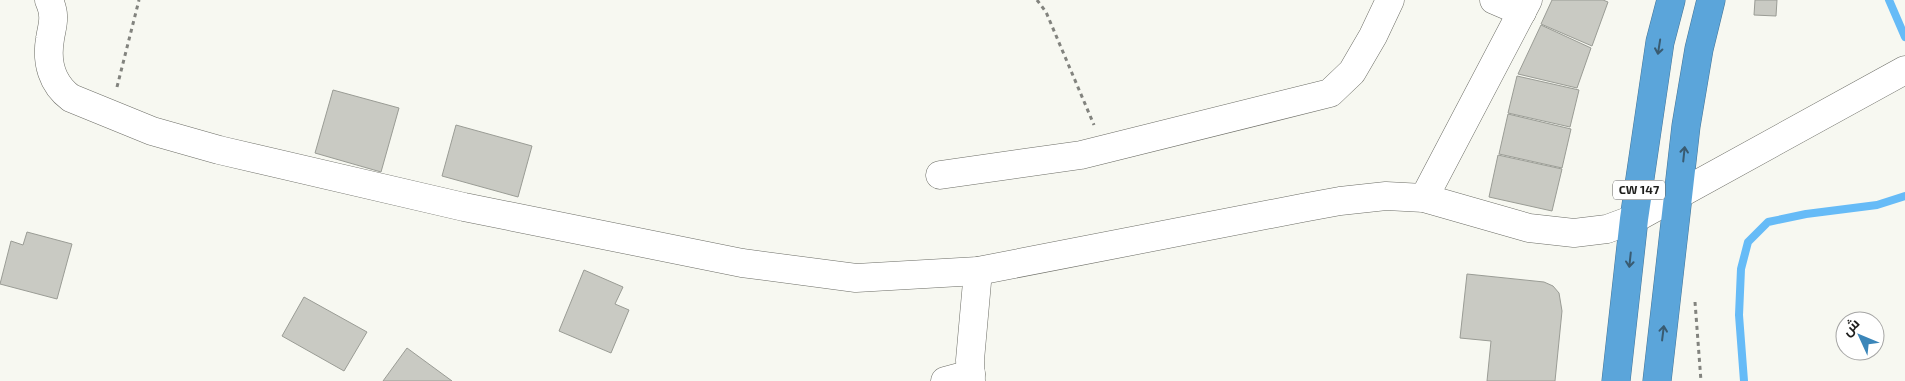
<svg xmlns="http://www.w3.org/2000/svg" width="1905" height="381" font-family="'Exo 2',Cairo,sans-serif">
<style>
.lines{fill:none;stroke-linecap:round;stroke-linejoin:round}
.stream{stroke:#66bbf7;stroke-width:8}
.building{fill:#c9cac3;stroke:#9a9c95}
.minor-casing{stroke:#6c6d66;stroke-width:29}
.highway-casing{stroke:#467698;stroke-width:29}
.path{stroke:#82837e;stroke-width:3;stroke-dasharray:4 4;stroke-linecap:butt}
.minor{stroke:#fff;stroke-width:28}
.highway{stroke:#5ba5da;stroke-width:28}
.oneway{stroke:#395b71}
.labels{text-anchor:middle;stroke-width:4.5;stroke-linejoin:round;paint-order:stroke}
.shield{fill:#fff;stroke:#626260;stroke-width:1}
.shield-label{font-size:12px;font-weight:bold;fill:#1e1e1c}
</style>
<rect width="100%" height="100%" fill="#f7f8f1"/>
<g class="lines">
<g class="stream">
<polyline points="1889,0 1905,37"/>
<polyline points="1744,381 1739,315 1741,269 1748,242 1768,222 1806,214 1877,205 1905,196"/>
</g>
</g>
<g class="building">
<polygon points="1552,0 1603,0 1608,2 1592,46 1541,24"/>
<polygon points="1755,0 1777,0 1776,16 1754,15"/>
<polygon points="1541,25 1591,48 1577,88 1518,74"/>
<polygon points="1517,76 1579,90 1570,127 1508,113"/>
<polygon points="333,90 399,108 381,172 315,153"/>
<polygon points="1508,114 1571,129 1562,168 1499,154"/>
<polygon points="456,125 532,146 518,197 442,176"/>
<polygon points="1498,155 1562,169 1552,211 1489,197"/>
<polygon points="27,232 72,244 57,299 0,284 11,241 23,245"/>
<polygon points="584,270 623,287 615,304 629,310 611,353 559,331"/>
<polygon points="1467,274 1544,282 1553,286 1559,293 1562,311 1555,381 1487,381 1491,341 1460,338"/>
<polygon points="304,297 367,332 344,371 282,336"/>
<polygon points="407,348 452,381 383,381"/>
</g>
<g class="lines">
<defs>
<g id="minor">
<path d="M49 0C51 5 53 10 53 15 54 23 51 31 50 39 46 62 52 84 71 98L152 131 219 150 464 207 742 263 856 278 978 271 1302 208 1340 201 1386 196 1424 198 1529 228 1574 233 1607 229 1634 219 1905 70"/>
<polyline points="1494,0 1522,12"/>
<polyline points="940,175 1081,155 1330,93 1352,72 1373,36 1390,0"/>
<polyline points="1424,198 1528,0"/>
<polyline points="945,381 971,374"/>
<polyline points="971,381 970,360 978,271"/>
</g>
<g id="highway">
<polyline points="1616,381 1634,219 1660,42 1671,0"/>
<polyline points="1657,381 1686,126 1699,49 1711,0"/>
</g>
</defs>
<use href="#minor" class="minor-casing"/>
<use href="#highway" class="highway-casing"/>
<g class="path">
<polyline points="1037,0 1046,12 1094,125"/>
<polyline points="117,87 139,0"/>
<polyline points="1695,302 1701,381"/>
</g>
<use href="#minor" class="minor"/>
<use href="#highway" class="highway"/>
</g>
<defs><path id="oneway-shaft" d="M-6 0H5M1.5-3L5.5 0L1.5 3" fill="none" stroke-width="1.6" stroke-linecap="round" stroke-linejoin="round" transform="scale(1.25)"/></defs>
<g class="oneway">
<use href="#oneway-shaft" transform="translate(1659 47) rotate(99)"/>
<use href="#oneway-shaft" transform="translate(1684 154) rotate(-84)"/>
<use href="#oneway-shaft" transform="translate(1630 260) rotate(96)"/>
<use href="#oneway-shaft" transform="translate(1663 333) rotate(-83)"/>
</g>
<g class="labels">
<rect class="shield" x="1613" y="180.5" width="52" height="19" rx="4"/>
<g class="shield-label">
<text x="1639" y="194">CW 147</text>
</g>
</g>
<g transform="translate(1860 336) rotate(314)"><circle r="24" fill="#ffffff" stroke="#a5a5a4"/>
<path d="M0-4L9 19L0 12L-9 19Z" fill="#3b86b9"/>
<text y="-8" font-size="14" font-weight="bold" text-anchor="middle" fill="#1e1e1c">ش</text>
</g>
</svg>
